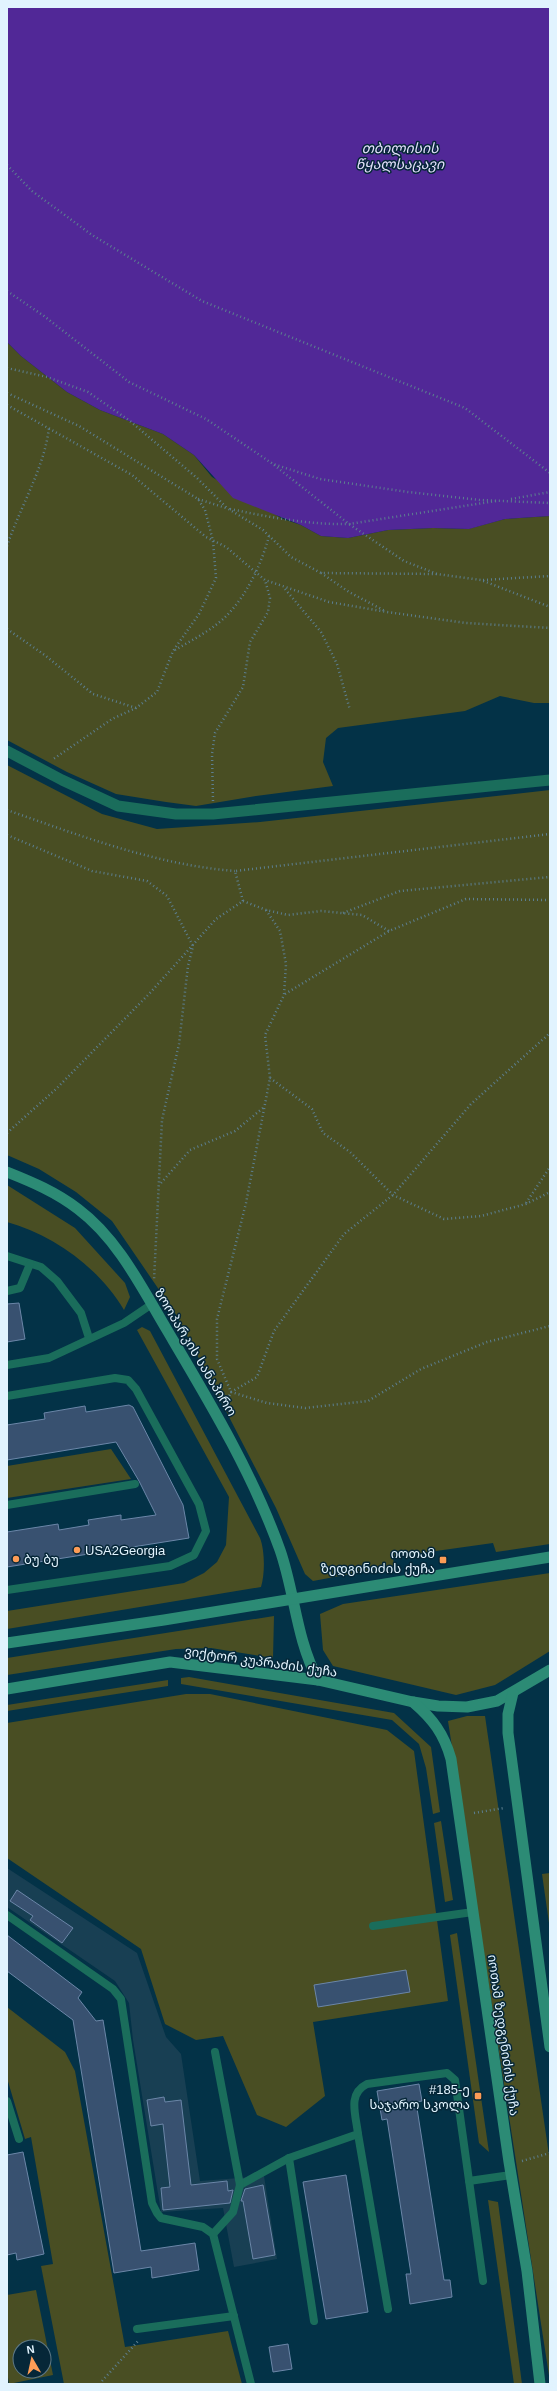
<svg xmlns="http://www.w3.org/2000/svg" width="557" height="2391" font-family="Arial,'Noto Sans Georgian',sans-serif">
<style>
.built{fill:#183f53}
.green{fill:#494e23;fill-rule:evenodd}
.water{fill:#512897}
.building{fill:#385170;stroke:#6b86a8}
.lines{fill:none;stroke-linecap:round;stroke-linejoin:round}
.path{stroke:#5c7f90;stroke-width:2.5;stroke-dasharray:1 3;stroke-linecap:butt}
.service{stroke:#1a6d5b;stroke-width:8}
.minor{stroke:#1a6d5b;stroke-width:11}
.secondary{stroke:#2c8b75;stroke-width:11}
.poi-dot{fill:#fd9c56;stroke:#062738;stroke-width:1.5}
.labels{text-anchor:middle;stroke-width:3;stroke-linejoin:round;paint-order:stroke}
.street-label{font-size:13px;fill:#e1f3fe;stroke:#062738}
.poi-label{font-size:13px;fill:#e1f3fe;stroke:#062738;text-anchor:start}
.water-label{font-size:14px;font-style:italic;fill:#e5e0fd;stroke:#062738}
</style>
<rect width="100%" height="100%" fill="#033247"/>
<polygon class="built" points="7,1868 137,1953 166,2037 181,2054 200,2181 264,2176 277,2259 234,2267 223,2208 161,2212 133,2040 129,2003 115,1981 7,1907"/>
<g class="green">
<polygon points="7,342 21,356 67,392 100,410 163,434 194,455 212,477 283,519 301,525 321,536 348,538 388,530 433,528 468,529 505,519 550,516 550,703 534,703 500,696 465,711 338,728 326,738 323,762 333,786 256,796 196,806 166,802 116,794 67,772 7,740"/>
<polygon points="7,765 102,814 157,829 260,822 550,790 550,1544 496,1552 493,1543 393,1557 394,1566 313,1581 305,1574 276,1508 177,1316 112,1221 76,1192 39,1169 7,1155"/>
<path d="M7 1185 75 1228 125 1283 130 1297 124 1310C99 1268 54 1235 7 1222Z"/>
<path d="M142 1327 150 1331 260 1538C265 1551 265 1574 261 1587L7 1629V1611L184 1583 204 1573 217 1562 226 1545 229 1497 137 1330Z"/>
<polygon points="111,1449 131,1479 7,1498 7,1466"/>
<polygon points="550,1573 550,1651 495,1685 456,1695 333,1666 323,1650 320,1614 343,1604"/>
<polygon points="274,1616 273,1658 211,1648 176,1649 7,1675 7,1658"/>
<polygon points="189,1677 394,1713 431,1747 440,1812 433,1814 426,1768 419,1744 392,1720 181,1684 181,1678"/>
<polygon points="168,1680 168,1686 7,1711 7,1705"/>
<polygon points="186,1694 210,1694 387,1730 414,1751 448,2001 313,2022 325,2096 286,2127 257,2115 223,2036 196,2040 165,2024 141,1949 7,1858 7,1723"/>
<polygon points="467,1716 485,1716 550,2162 550,2382 448,1721"/>
<polygon points="441,1821 453,1900 445,1902 434,1823"/>
<polygon points="550,1873 550,1930 542,1874"/>
<polygon points="457,1933 489,2152 479,2143 450,1935"/>
<polygon points="7,2007 65,2052 75,2071 125,2347 228,2331 242,2384 64,2384 41,2266 53,2264 31,2137 25,2139 7,2078"/>
<polygon points="488,2200 498,2202 522,2384 514,2384"/>
<path d="M36 2290 53 2375 9 2384 7 2371V2295ZM20 2347H44V2371H20Z"/>
</g>
<polygon class="water" points="7,7 550,7 550,516 505,519 469,529 433,528 388,530 348,538 321,536 301,525 233,498 194,455 163,434 100,410 67,392 21,356 7,342"/>
<g class="building">
<polygon points="19,1303 25,1339 7,1342 7,1304"/>
<polygon points="129,1405 133,1407 183,1505 189,1538 7,1567 7,1532 58,1524 59,1530 89,1525 88,1520 121,1515 121,1520 156,1515 139,1481 116,1442 7,1460 7,1425 45,1419 44,1413 85,1406 86,1412"/>
<polygon points="17,1890 73,1928 62,1943 30,1920 33,1916 10,1901"/>
<polygon points="7,1935 82,1992 78,1998 96,2021 103,2020 141,2251 195,2243 199,2270 152,2278 151,2267 114,2273 73,2020 7,1971"/>
<polygon points="406,1970 410,1992 318,2007 314,1985"/>
<polygon points="419,2084 422,2101 416,2102 444,2280 450,2280 452,2297 410,2304 406,2274 411,2274 387,2119 382,2120 377,2091"/>
<polygon points="164,2097 165,2102 181,2100 191,2185 227,2181 228,2191 233,2190 230,2203 163,2210 161,2188 170,2187 163,2124 151,2126 147,2100"/>
<polygon points="23,2152 44,2254 17,2260 16,2253 7,2255 7,2155"/>
<polygon points="346,2175 368,2312 326,2319 303,2182"/>
<polygon points="263,2185 275,2255 253,2259 243,2201 241,2201 245,2189"/>
<polygon points="288,2344 292,2369 273,2372 269,2347"/>
</g>
<g class="lines">
<g class="path">
<polyline points="7,165 32,191 92,235 202,301 465,408 550,473"/>
<polyline points="7,291 44,316 129,382 206,419 273,464 320,479 408,492 480,500 550,503"/>
<polyline points="7,368 47,377 88,392 130,421 197,478 227,508 263,530 291,557 321,573 437,574"/>
<polyline points="7,393 79,426 198,499 205,510 213,541 216,578 199,614 173,651 157,692 136,708 112,719 52,760"/>
<polyline points="7,405 132,475 206,537 226,547 265,580 329,602 387,612 466,623 550,628"/>
<polyline points="274,465 349,524 404,561 437,574 481,580 550,607"/>
<polyline points="198,499 226,508"/>
<polyline points="511,499 550,492"/>
<path d="M230 509C269 517 309 525 349 524L496 501"/>
<path d="M7 546C20 507 44 469 49 428"/>
<polyline points="321,573 349,592 385,611"/>
<polyline points="483,580 550,576"/>
<polyline points="285,589 321,632 337,664 350,710"/>
<polyline points="7,629 46,656 93,694 136,708"/>
<path d="M175 650C194 639 216 628 230 612 249 591 262 562 269 536"/>
<polyline points="213,801 212,754 215,733 243,687 250,642 268,612 270,598 265,580"/>
<path d="M7 810C81 836 157 865 235 871"/>
<polyline points="7,835 92,871 147,881 167,896 193,946 188,966 179,1044 162,1120 154,1280"/>
<polyline points="243,901 266,910 288,915 321,911 362,915 389,931"/>
<polyline points="266,910 280,931 286,964 284,995 265,1035 270,1078 246,1203 217,1319 217,1359 231,1392 267,1403 305,1408 368,1401 421,1369 487,1342 550,1326"/>
<polyline points="343,913 400,891 550,877"/>
<polyline points="285,994 389,931 466,899 550,900"/>
<polyline points="270,1078 312,1109 323,1133 350,1152 393,1195 444,1219 481,1216 526,1204 550,1192"/>
<polyline points="7,1133 56,1089 149,994 216,919 243,901 235,871 550,834"/>
<polyline points="161,1183 190,1150 235,1131 263,1108"/>
<polyline points="526,1203 550,1167"/>
<polyline points="226,1403 231,1392 257,1377 274,1331 344,1234 393,1195 471,1104 550,1033"/>
<polyline points="474,1813 504,1808"/>
<polyline points="522,2161 550,2153"/>
<polyline points="102,2381 139,2340"/>
</g>
<g class="service">
<polyline points="7,1256 41,1267 57,1281 81,1313 89,1338"/>
<polyline points="7,1291 20,1288 30,1264"/>
<polyline points="7,1365 49,1358 124,1323 152,1304"/>
<polyline points="7,1396 115,1378 128,1380 136,1389 199,1504 206,1531 194,1555 170,1566 7,1590"/>
<polyline points="7,1505 135,1484"/>
<polyline points="7,1915 113,1989 121,1999 152,2203 157,2213 161,2218 203,2227 213,2234 251,2384"/>
<polyline points="373,1926 473,1912"/>
<polyline points="7,2101 19,2139"/>
<polyline points="358,2134 388,2309"/>
<polyline points="289,2158 314,2321"/>
<polyline points="469,2181 511,2175"/>
<path d="M240 2185 289 2158 358 2134C356 2115 347 2094 367 2084L447 2073 455 2080 483 2281"/>
<polyline points="213,2234 233,2212 240,2185 215,2052"/>
<polyline points="137,2329 234,2316"/>
</g>
<polyline class="minor" points="7,751 62,780 118,806 176,814 213,814 550,780"/>
<g class="secondary">
<path d="M7 1172C32 1182 56 1192 78 1209 118 1239 142 1288 167 1330 209 1401 252 1472 280 1550 295 1593 296 1639 318 1680"/>
<polyline points="7,1643 164,1620 550,1557"/>
<polyline points="7,1689 170,1662 318,1680 413,1702 438,1706 467,1707 497,1701 550,1670"/>
<polyline points="513,1693 508,1714 508,1733 550,2047"/>
<path d="M413 1702C433 1719 444 1734 451 1759L509 2162 527 2271 540 2384"/>
</g>
</g>
<g class="poi-dot">
<circle cx="77" cy="1550" r="4"/>
<circle cx="16" cy="1559" r="4"/>
<rect x="439" y="1556" width="8" height="8" rx="2"/>
<rect x="474" y="2092" width="8" height="8" rx="2"/>
</g>
<g class="labels">
<g class="street-label">
<text transform="translate(196 1352) rotate(59)" y="5">ზოოპარკის სანაპირო</text>
<text transform="translate(261 1661) rotate(8)" y="5">ვიქტორ კუპრაძის ქუჩა</text>
<text transform="translate(504 2035) rotate(82)" y="5">იოთამ ზედგენიძის ქუჩა</text>
</g>
<g class="poi-label">
<text x="85" y="1555">USA2Georgia</text>
<text x="435" y="1558" text-anchor="end">იოთამ<tspan x="435" dy="15">ზედგინიძის ქუჩა</tspan></text>
<text x="24" y="1564">ბუ ბუ</text>
<text x="470" y="2094" text-anchor="end">#185-ე<tspan x="470" dy="15">საჯარო სკოლა</tspan></text>
</g>
<g class="water-label">
<text x="400" y="153">თბილისის<tspan x="400" dy="16">წყალსაცავი</tspan></text>
</g>
</g>
<rect width="557" height="2391" fill="none" stroke="#e1f3fe" stroke-width="16"/>
<g transform="translate(32 2359) rotate(351)"><circle r="19" fill="#062738" stroke="#5e7987"/>
<path d="M0-3L7 15L0 10L-7 15Z" fill="#fd9c56"/>
<text y="-6" font-size="11" font-weight="bold" text-anchor="middle" fill="#e1f3fe">N</text>
</g>
</svg>
